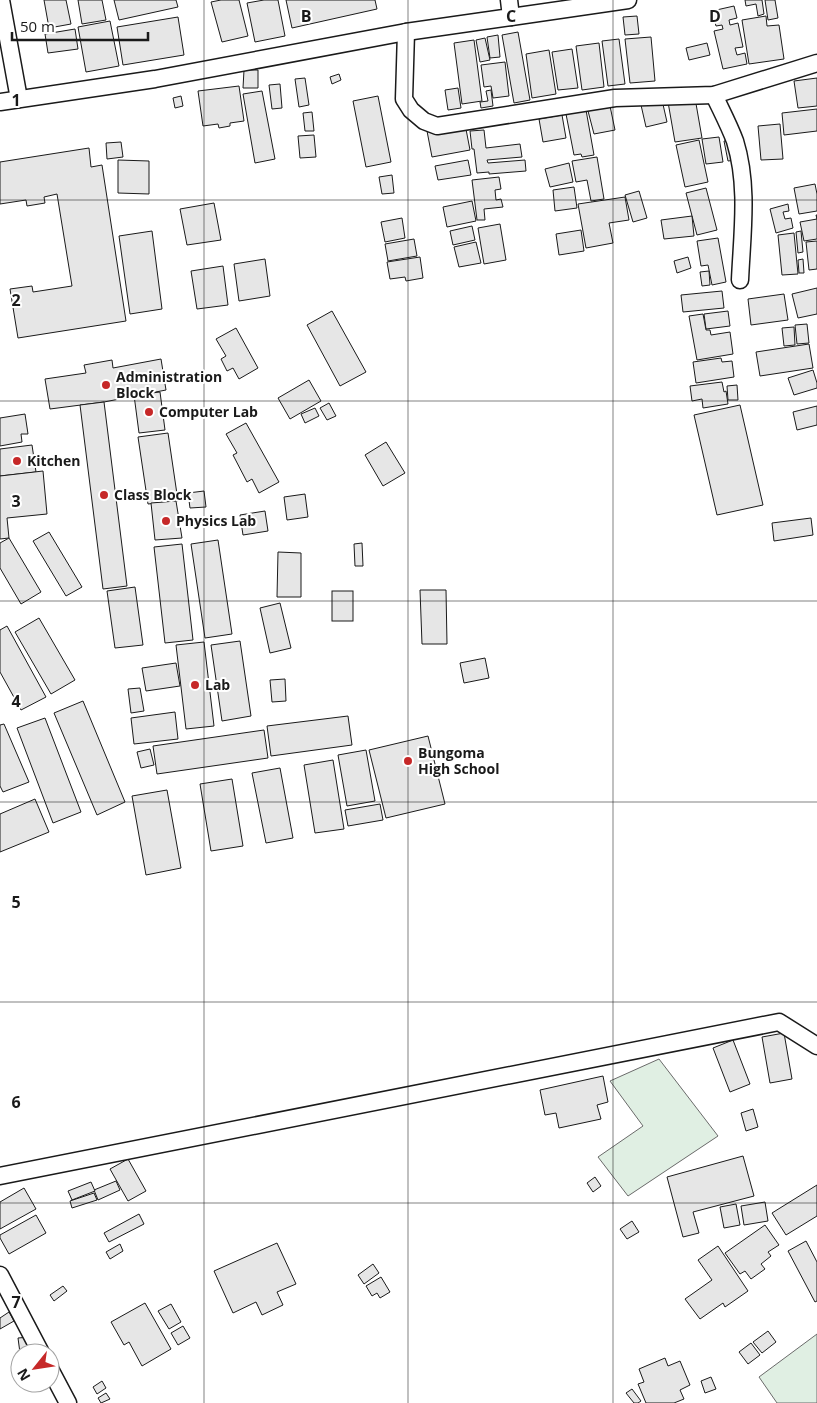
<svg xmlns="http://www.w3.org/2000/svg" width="817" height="1403" font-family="'Open Sans',sans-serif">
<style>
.green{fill:#e0efe3;stroke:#6a6a6a}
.building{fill:#e6e6e6;stroke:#1a1a1a}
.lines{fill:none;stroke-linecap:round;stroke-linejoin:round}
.street-casing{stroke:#1a1a1a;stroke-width:19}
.street{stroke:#fff;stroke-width:16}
.grid{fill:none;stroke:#1a1a1a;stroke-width:1;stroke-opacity:0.55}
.poi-dot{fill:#c62828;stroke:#fff;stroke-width:2}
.labels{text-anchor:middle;stroke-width:4;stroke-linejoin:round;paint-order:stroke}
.poi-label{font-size:14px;font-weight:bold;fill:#1a1a1a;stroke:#fff;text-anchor:start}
.grid-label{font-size:16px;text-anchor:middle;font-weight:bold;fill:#1a1a1a;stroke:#fff;stroke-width:4;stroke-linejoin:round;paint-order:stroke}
</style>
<rect width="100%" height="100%" fill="#fff"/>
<g class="green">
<polygon points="659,1059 718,1136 628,1196 598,1157 643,1126 610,1081"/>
<polygon points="817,1334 817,1403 777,1403 759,1377"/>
</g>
<g class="building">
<polygon points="44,0 66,0 71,24 49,28"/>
<polygon points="78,0 102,0 106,20 82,24"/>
<polygon points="114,0 176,0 178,7 119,20"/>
<polygon points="221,0 239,0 248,36 222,42 211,2"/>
<polygon points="264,0 278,0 285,36 255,42 247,3"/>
<polygon points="286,0 375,0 377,9 292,28"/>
<polygon points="745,0 762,0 764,14 758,16 756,4 746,6"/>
<polygon points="765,0 775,0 778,18 768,20"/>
<polygon points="734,6 737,18 729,20 730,25 738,23 743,47 735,48 737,55 745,53 747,64 723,69 714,31 723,29 722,25 716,26 712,11"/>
<polygon points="637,16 639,34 625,35 623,17"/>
<polygon points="766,16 767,26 779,25 784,59 749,64 742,20"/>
<polygon points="178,17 184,55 123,65 117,27"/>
<polygon points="110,21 119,66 86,72 78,27"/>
<polygon points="75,29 78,49 48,53 45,34"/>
<polygon points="518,32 530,100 514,103 502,35"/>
<polygon points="498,35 500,57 490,58 487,37"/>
<polygon points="651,37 655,81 630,83 625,39"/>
<polygon points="485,38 490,60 480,62 476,40"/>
<polygon points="619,39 625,84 608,86 602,41"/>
<polygon points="474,40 482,101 462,104 454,43"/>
<polygon points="599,43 604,87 582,90 576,46"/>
<polygon points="707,43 710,55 689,60 686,48"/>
<polygon points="572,49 578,88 558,90 552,52"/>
<polygon points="549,50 556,94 532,98 526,54"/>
<polygon points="505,62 509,96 493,98 491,86 484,87 481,65"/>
<polygon points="244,70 258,70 258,88 243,88"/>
<polygon points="339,74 341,80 332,84 330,77"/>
<polygon points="305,78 309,105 299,107 295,79"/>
<polygon points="817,78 817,106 798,108 794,81"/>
<polygon points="280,84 282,108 272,109 269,85"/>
<polygon points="239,86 244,121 230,123 230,126 219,128 218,124 203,126 198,91"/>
<polygon points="458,88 461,108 448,110 445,90"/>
<polygon points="491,90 493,106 481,108 480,102 488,101 486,91"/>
<polygon points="262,91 275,159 255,163 243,94"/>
<polygon points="181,96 183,106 175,108 173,98"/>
<polygon points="378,96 391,162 366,167 353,101"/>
<polygon points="695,98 702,138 675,142 668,102"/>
<polygon points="662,100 667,122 646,127 641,105"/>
<polygon points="610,106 615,130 594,134 588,111"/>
<polygon points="817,109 817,131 784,135 782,113"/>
<polygon points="586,110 594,155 582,157 581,154 574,155 566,114"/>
<polygon points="312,112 314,131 305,131 303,113"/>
<polygon points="562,115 566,138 543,142 539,119"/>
<polygon points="465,124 470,150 432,157 427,131"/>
<polygon points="780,124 783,159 761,160 758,126"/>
<polygon points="484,130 486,148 520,144 522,157 487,160 488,163 525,160 526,171 489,174 489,172 477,173 474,149 472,149 470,131"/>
<polygon points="314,135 316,157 300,158 298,136"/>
<polygon points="719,137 723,162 706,164 702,139"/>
<polygon points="699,140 708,182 685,187 676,145"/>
<polygon points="732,140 736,160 728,161 724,141"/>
<polygon points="121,142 123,157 107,159 106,143"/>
<polygon points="89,148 91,167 102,165 126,321 18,338 10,289 32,286 33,292 72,286 57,194 44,197 45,203 27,206 26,200 0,204 0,162"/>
<polygon points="597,157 604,199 591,201 587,180 576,182 572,161"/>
<polygon points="118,160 149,161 149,194 118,193"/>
<polygon points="468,160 471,175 438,180 435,166"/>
<polygon points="569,163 573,182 550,187 545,169"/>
<polygon points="392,175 394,193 382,194 379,177"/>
<polygon points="499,177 501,189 495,190 496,200 501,199 503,207 484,209 485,220 477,220 472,180"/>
<polygon points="815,184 817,194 817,211 799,214 794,188"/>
<polygon points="574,187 577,208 555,211 553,190"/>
<polygon points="706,188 717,230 697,235 686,193"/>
<polygon points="639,191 647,218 633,222 625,195"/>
<polygon points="625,197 629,220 609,223 613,243 586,248 578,204"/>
<polygon points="472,201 476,221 447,227 443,207"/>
<polygon points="214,203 221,240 187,245 180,209"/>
<polygon points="788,204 789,211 783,212 785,219 791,218 793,228 776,233 770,209"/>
<polygon points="816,215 817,215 817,239 804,241 800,222 817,219"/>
<polygon points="692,216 694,236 664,239 661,220"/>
<polygon points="402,218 405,238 385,242 381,222"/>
<polygon points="500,224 506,260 484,264 478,228"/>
<polygon points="472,226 475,240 453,245 450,231"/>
<polygon points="581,230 584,251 559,255 556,234"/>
<polygon points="152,231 162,309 130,314 119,236"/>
<polygon points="801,231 803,252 798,253 796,232"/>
<polygon points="794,233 798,274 782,275 778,235"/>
<polygon points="718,238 726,282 712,285 708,265 701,266 697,241"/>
<polygon points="414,239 417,256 388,261 385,244"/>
<polygon points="817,241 817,269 809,270 806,242"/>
<polygon points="476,242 481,263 459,267 454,247"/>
<polygon points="420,257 423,278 406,281 405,277 390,279 387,262"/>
<polygon points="688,257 691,268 677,273 674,261"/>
<polygon points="265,259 270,296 239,301 234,264"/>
<polygon points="803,259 804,273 799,273 798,260"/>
<polygon points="223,266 228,305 197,309 191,271"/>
<polygon points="709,271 710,285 702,286 700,272"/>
<polygon points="817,288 817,314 798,318 792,294"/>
<polygon points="722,291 724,308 683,312 681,295"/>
<polygon points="784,294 788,320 751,325 748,299"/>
<polygon points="332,311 366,372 340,386 307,325"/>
<polygon points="728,311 730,326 706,329 704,314"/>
<polygon points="703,314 706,330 710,330 711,335 730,332 733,354 697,360 689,316"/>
<polygon points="807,324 809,343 797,344 795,325"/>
<polygon points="794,327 795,345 784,346 782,328"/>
<polygon points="236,328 258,368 239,379 233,368 227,371 221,359 226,356 216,339"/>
<polygon points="809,344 813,368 760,376 756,352"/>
<polygon points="721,358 722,362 732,361 734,377 696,383 693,362"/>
<polygon points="161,359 166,390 104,402 50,409 45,379 86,373 84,365 112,360 113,368"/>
<polygon points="813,370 817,383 817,388 794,395 788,378"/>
<polygon points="309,380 321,401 290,419 278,398"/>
<polygon points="722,382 724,392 726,391 728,404 703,408 702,399 692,401 690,386"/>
<polygon points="737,385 738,400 728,400 727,386"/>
<polygon points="160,392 165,430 139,433 134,395"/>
<polygon points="104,402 127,586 103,589 80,405"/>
<polygon points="329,403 336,416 327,420 320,408"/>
<polygon points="740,405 763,505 717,515 694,415"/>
<polygon points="817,406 817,425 797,430 793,412"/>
<polygon points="315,408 319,416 305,423 301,414"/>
<polygon points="25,414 28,434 21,434 22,442 0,446 0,418"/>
<polygon points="246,423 279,482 259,493 252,479 247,482 233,455 237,453 226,434"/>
<polygon points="168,433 178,501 148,504 138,437"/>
<polygon points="386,442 405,473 383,486 365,455"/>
<polygon points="32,445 36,472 0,476 0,449"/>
<polygon points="43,471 47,514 7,518 9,538 0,539 0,476"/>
<polygon points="204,491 206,507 190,508 188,493"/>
<polygon points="305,494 308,517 287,520 284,497"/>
<polygon points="176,501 182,538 155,540 151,503"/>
<polygon points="265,511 268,531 243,535 240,515"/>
<polygon points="811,518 813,535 774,541 772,523"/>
<polygon points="49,532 82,587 66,596 33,541"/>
<polygon points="9,538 41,592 21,604 0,568 0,543"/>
<polygon points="218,540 232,634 205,638 191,544"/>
<polygon points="362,543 363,566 355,566 354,544"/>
<polygon points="182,544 193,640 165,643 154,547"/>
<polygon points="278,552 301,553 301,597 277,597"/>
<polygon points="135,587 143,645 115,648 107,591"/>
<polygon points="420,590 446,590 447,644 422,644"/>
<rect x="332" y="591" width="21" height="30"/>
<polygon points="280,603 291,648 270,653 260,608"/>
<polygon points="39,618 75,680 51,694 15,632"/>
<polygon points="7,626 46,697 21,710 0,672 0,630"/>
<polygon points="240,641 251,716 222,721 211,645"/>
<polygon points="204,642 214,726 186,729 176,645"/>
<polygon points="485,658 489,678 464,683 460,663"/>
<polygon points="176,663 180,686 146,691 142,668"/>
<polygon points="285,679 286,701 272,702 270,680"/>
<polygon points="140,688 144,711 131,713 128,689"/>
<polygon points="83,701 125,802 97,815 54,713"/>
<polygon points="175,712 178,739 134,744 131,718"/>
<polygon points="348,716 352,745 271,756 267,726"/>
<polygon points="45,718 81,812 53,823 17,728"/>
<polygon points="4,724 29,782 3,792 0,786 0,725"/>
<polygon points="264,730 268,758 157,774 153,746"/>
<polygon points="428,736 445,804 386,818 369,750"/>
<polygon points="150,749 154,765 141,768 137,752"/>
<polygon points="366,750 375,801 347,806 338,755"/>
<polygon points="333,760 344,829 315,833 304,765"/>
<polygon points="280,768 293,838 266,843 252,773"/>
<polygon points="232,779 243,846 211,851 200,784"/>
<polygon points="167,790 181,868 146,875 132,796"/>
<polygon points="35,799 49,832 0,852 0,814"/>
<polygon points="380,804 383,820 348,826 345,810"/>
<polygon points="784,1033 792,1079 770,1083 762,1037"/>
<polygon points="733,1040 750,1084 730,1092 713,1048"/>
<polygon points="603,1076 608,1102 597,1105 601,1119 559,1128 556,1113 545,1115 540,1090"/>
<polygon points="753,1109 758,1127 746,1131 741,1113"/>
<polygon points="743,1156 754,1196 693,1212 699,1233 683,1237 667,1177"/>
<polygon points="128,1159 146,1191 128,1201 110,1169"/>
<polygon points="595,1177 601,1186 593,1192 587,1183"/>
<polygon points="116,1181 120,1190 98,1200 94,1190"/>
<polygon points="91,1182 95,1191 72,1200 68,1191"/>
<polygon points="817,1185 817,1216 786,1235 772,1213"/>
<polygon points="24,1188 36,1209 0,1229 0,1202"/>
<polygon points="94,1193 97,1200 72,1208 70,1201"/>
<polygon points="765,1202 768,1221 744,1225 741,1206"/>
<polygon points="736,1204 740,1225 724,1228 720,1207"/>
<polygon points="139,1214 144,1224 109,1242 104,1233"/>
<polygon points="36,1215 46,1233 9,1254 0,1238 0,1235"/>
<polygon points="632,1221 639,1232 627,1239 620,1229"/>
<polygon points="765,1225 779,1245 768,1252 771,1256 761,1264 765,1269 751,1279 745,1271 740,1274 725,1253"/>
<polygon points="806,1241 817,1262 817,1301 815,1302 788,1251"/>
<polygon points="277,1243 296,1284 277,1292 283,1305 262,1315 256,1302 233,1313 214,1271"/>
<polygon points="120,1244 123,1251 110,1259 106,1252"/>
<polygon points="718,1246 748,1291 725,1307 723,1303 700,1319 685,1299 712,1280 698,1260"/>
<polygon points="373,1264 379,1273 364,1284 358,1275"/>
<polygon points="381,1277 390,1292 380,1298 377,1293 372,1296 366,1286"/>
<polygon points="63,1286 67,1291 54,1301 50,1295"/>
<polygon points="145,1303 171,1349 142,1366 129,1342 124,1345 111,1322"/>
<polygon points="171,1304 181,1322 169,1329 158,1311"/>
<polygon points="9,1312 14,1321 0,1329 0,1318"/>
<polygon points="183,1326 190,1338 178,1345 171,1333"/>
<polygon points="768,1331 776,1342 762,1353 753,1342"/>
<polygon points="30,1337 33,1353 20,1353 18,1338"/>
<polygon points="751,1343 760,1355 748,1364 739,1352"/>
<polygon points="665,1358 668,1366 680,1361 690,1385 680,1390 684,1399 674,1403 646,1403 638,1384 644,1382 639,1369"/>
<polygon points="711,1377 716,1389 705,1393 701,1381"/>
<polygon points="102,1381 106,1388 97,1394 93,1387"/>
<polygon points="632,1389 641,1401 638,1403 634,1403 626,1393"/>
<polygon points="106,1393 110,1399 101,1403 98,1398"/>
</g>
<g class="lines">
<defs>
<g id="street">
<polyline points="1,0 19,99"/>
<polyline points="511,17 628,0"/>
<polyline points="406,32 404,99 411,110 424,121 437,126 615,98 714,95 817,63"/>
<path d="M714 95C721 110 729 125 735 141 749 186 742 234 740 280"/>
<polyline points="0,102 155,79 406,32 511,17 509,0"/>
<polyline points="0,1176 779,1022 817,1046"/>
<polyline points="0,1275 41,1353"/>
<polyline points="50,1369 68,1403"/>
</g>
</defs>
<use href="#street" class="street-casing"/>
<use href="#street" class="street"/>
</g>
<path class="grid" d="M204 0V1403M408 0V1403M613 0V1403M0 200H817M0 401H817M0 601H817M0 802H817M0 1002H817M0 1203H817"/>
<g class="poi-dot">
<circle cx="106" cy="385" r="5"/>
<circle cx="149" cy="412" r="5"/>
<circle cx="17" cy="461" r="5"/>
<circle cx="104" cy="495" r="5"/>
<circle cx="166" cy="521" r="5"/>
<circle cx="195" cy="685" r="5"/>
<circle cx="408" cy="761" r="5"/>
</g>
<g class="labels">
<g class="poi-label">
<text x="116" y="382">Administration<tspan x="116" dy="16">Block</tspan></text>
<text x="159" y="417">Computer Lab</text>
<text x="27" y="466">Kitchen</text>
<text x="114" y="500">Class Block</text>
<text x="176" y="526">Physics Lab</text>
<text x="205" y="690">Lab</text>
<text x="418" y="758">Bungoma<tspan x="418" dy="16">High School</tspan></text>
</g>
</g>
<g class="grid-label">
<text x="306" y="22">B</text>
<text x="511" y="22">C</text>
<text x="715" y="22">D</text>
<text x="16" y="106">1</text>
<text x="16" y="306">2</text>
<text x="16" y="507">3</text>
<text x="16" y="707">4</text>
<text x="16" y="908">5</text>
<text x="16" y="1108">6</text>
<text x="16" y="1308">7</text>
</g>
<g transform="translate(35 1368) rotate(240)"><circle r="24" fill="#ffffff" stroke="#a3a3a3"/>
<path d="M0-4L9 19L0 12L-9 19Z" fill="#c62828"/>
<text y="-8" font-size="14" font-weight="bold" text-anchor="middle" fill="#1a1a1a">N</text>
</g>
<path d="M12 32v8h136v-8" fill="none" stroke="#1a1a1a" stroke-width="2.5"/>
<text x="20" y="32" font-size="15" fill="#1a1a1a" stroke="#ffffff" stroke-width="4" paint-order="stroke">50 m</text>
</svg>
